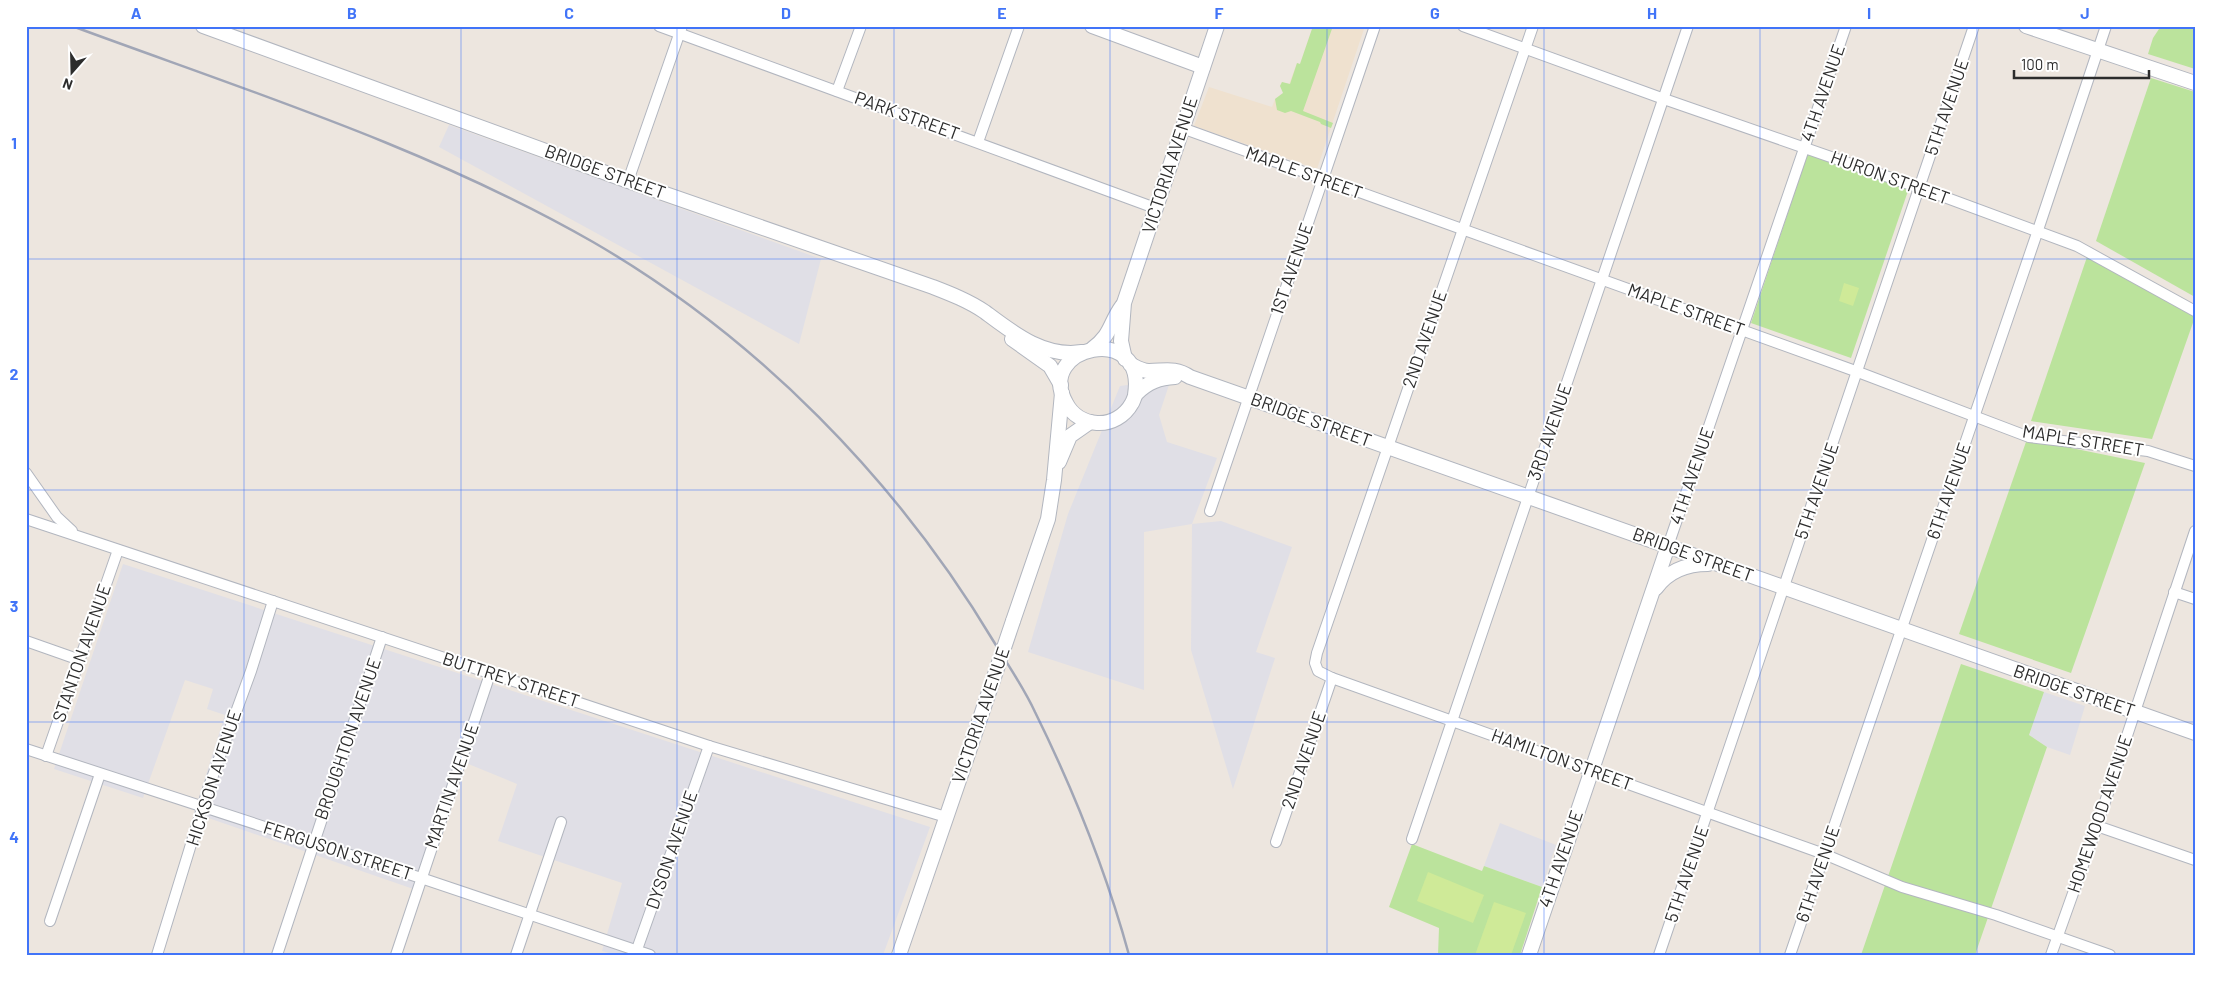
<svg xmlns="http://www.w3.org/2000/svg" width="2221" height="981" font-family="Barlow,sans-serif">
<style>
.industrial{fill:#e0dfe6}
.education{fill:#efe1cf}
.green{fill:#bbe39c}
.pitch{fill:#cfea98}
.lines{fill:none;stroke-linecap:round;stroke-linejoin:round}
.street-casing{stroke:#b2b6bf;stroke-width:12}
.secondary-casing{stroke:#b2b6bf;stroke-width:16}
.street{stroke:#fff;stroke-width:10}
.secondary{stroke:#fff;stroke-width:14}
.rail{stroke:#a1a6b6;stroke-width:2.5}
.secondary-bridge-casing{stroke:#b2b6bf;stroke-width:16;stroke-linecap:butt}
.secondary-bridge{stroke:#fff;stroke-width:14}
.grid{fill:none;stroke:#4174f8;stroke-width:1;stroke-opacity:0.55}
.labels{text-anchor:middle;stroke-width:4;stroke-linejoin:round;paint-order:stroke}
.street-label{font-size:18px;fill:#2c2c2c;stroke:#fff}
.neatline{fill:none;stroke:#4174f8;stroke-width:2}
.grid-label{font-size:16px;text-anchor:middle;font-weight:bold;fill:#4174f8}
</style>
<rect width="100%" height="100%" fill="#ede6df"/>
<g class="industrial">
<polygon points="449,125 821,259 799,344 439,147"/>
<polygon points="1171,379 1159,415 1167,442 1217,458 1192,524 1221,521 1292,547 1256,652 1275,658 1233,789 1191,650 1192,524 1144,532 1144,690 1028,652 1068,514 1120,386"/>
<polygon points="123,564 930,827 883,955 616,955 602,951 622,883 498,841 517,784 466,763 422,892 194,813 225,715 207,709 213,689 185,680 143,798 54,769"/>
<polygon points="2044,692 2085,706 2070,755 2047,747 2029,735"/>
<polygon points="1500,823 1556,845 1542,887 1484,866"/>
</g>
<polygon class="education" points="1313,26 1355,26 1364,29 1317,169 1194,126 1209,87 1272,107 1275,99 1283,93 1283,89 1280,86 1282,82 1289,84 1297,63 1300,64"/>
<g class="green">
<polygon points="1313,26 1333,26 1303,111 1333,123 1331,128 1321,124 1320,122 1291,111 1285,113 1277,110 1275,99 1283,93 1280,86 1282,82 1290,84 1297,63 1300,64"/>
<polygon points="2161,26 2195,26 2195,69 2148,54 2153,38"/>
<polygon points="2151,78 2195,92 2195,297 2096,241"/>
<polygon points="1808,153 1909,188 1851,358 1751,323"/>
<polygon points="2087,257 2195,317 2152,439 2031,421"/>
<polygon points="2027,439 2145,463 2071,673 1959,634"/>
<polygon points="1961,664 2044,692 2029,735 2047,747 1975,955 1861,955"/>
<polygon points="1412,844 1482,871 1484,866 1542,887 1520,955 1438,955 1439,928 1389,907"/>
</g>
<g class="pitch">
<polygon points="1844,283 1859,288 1853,306 1839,301"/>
<polygon points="1428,872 1484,895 1473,923 1417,901"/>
<polygon points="1494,902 1526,913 1511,955 1475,955"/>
</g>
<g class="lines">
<defs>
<g id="street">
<polyline points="659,26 1155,208"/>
<polyline points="1463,26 1664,99 1920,188 2077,246 2195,311"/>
<polyline points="1533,26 1317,653 1315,663 1318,671 1332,678 1824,854 1902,887 1996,915 2110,955"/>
<polyline points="837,91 861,26"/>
<polyline points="1182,128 1858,372 2029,437 2148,451 2195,466"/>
<polyline points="978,142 1019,26"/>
<polyline points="628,181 682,26"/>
<polyline points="26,473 57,517 72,531"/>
<polyline points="1210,511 1375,26"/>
<polyline points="26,519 709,746 946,817"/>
<polyline points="1668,546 1846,26"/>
<polyline points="2174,592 2195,599"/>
<polyline points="26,641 80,660"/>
<polyline points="26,749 421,878 650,955"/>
<polyline points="46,756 118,550"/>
<polyline points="2097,826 2195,860"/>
<polyline points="1412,839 1688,26"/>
<polyline points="1276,842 1332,678"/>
<polyline points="50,921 100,774"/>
<polyline points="157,955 208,789 251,671 273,601"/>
<polyline points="277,955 382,637"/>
<polyline points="396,955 490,674"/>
<polyline points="516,955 561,822"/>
<polyline points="635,955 709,746"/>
<polyline points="1659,955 1974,26"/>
<polyline points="1790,955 2037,233 2106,26"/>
<polyline points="2051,955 2097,826 2195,531"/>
</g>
<g id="secondary">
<path d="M203 26 628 181 933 287C951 294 969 301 985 312 1013 333 1044 358 1082 352"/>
<polyline points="1092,26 1203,67"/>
<polyline points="2026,26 2195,83"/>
<polyline points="1012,339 1050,366 1061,385"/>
<path d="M1092 349C1112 334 1109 324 1122 306"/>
<polyline points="1125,359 1121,341 1124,303 1217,26"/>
<path d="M1130 364C1136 367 1142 371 1149 371 1165 371 1175 367 1190 377L2195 733"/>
<path d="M1135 395C1147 321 1034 346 1066 403 1072 415 1084 422 1097 423 1111 424 1125 416 1132 403 1134 400 1134 396 1137 393 1148 382 1159 378 1175 377"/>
<polyline points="1059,462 1070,436 1090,422"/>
<path d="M1656 588C1669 570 1687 564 1708 564"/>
<polyline points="1013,621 1048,519 1054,480 1062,393"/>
<polyline points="899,955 967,757"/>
<polyline points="1529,955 1668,546"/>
</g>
</defs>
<use href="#street" class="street-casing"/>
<use href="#secondary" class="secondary-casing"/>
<use href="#street" class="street"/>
<use href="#secondary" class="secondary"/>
<path class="rail" d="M72 26C248 91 429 148 593 242 757 337 897 480 994 642 1008 665 1024 688 1035 712 1074 791 1106 871 1129 955"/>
<defs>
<polyline id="secondary-bridge" points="967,757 1013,621"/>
</defs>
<use href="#secondary-bridge" class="secondary-bridge-casing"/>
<use href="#secondary-bridge" class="secondary-bridge"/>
</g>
<path class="grid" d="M244 26V955M461 26V955M677 26V955M894 26V955M1110 26V955M1327 26V955M1544 26V955M1760 26V955M1977 26V955M26 259H2195M26 490H2195M26 722H2195"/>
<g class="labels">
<g class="street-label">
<text transform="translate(1823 93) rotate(-71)" y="6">4TH AVENUE</text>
<text transform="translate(1947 107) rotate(-71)" y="6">5TH AVENUE</text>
<text transform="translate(907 116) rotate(20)" y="6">PARK STREET</text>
<text transform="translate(1170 165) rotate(-72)" y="6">VICTORIA AVENUE</text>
<text transform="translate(605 172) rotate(20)" y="6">BRIDGE STREET</text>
<text transform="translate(1304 173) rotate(20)" y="6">MAPLE STREET</text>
<text transform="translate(1890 178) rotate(20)" y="6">HURON STREET</text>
<text transform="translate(1292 269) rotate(-71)" y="6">1ST AVENUE</text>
<text transform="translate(1686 310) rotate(20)" y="6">MAPLE STREET</text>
<text transform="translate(1425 339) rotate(-71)" y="6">2ND AVENUE</text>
<text transform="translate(1311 420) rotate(20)" y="6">BRIDGE STREET</text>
<text transform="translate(1550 432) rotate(-71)" y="6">3RD AVENUE</text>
<text transform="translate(2083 441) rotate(9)" y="6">MAPLE STREET</text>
<text transform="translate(1692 476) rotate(-71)" y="6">4TH AVENUE</text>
<text transform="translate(1817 491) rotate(-71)" y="6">5TH AVENUE</text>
<text transform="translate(1949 491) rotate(-71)" y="6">6TH AVENUE</text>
<text transform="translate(1693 555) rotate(20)" y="6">BRIDGE STREET</text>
<text transform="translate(82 653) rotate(-71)" y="6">STANTON AVENUE</text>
<text transform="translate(511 680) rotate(18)" y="6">BUTTREY STREET</text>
<text transform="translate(2074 691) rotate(19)" y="6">BRIDGE STREET</text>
<text transform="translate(981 715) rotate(-71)" y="6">VICTORIA AVENUE</text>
<text transform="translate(348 739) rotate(-71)" y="6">BROUGHTON AVENUE</text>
<text transform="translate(1304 760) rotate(-71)" y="6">2ND AVENUE</text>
<text transform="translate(1562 760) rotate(20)" y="6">HAMILTON STREET</text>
<text transform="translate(214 778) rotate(-72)" y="6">HICKSON AVENUE</text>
<text transform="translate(452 786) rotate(-71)" y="6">MARTIN AVENUE</text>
<text transform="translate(2100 814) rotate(-71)" y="6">HOMEWOOD AVENUE</text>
<text transform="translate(672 850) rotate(-71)" y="6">DYSON AVENUE</text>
<text transform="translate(338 851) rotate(18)" y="6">FERGUSON STREET</text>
<text transform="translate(1561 859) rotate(-71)" y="6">4TH AVENUE</text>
<text transform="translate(1687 874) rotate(-71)" y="6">5TH AVENUE</text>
<text transform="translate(1818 874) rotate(-71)" y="6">6TH AVENUE</text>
</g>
</g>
<rect width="2221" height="981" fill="none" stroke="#ffffff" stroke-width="55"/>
<g transform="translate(72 72) rotate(200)" stroke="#ffffff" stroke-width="4" paint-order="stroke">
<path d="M0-4L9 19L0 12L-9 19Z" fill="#2c2c2c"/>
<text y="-8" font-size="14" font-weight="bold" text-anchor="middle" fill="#2c2c2c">N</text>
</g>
<path d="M2014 70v8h135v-8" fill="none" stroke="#2c2c2c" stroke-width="2.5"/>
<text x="2021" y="70" font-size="15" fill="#2c2c2c" stroke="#ffffff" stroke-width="4" paint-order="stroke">100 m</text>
<rect x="28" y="28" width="2166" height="926" class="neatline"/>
<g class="grid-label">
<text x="136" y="19">A</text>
<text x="352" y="19">B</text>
<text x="569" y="19">C</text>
<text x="786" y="19">D</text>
<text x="1002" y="19">E</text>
<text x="1219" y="19">F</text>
<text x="1435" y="19">G</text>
<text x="1652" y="19">H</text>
<text x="1869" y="19">I</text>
<text x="2085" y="19">J</text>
<text x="14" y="149">1</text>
<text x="14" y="380">2</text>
<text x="14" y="612">3</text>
<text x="14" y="843">4</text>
</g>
</svg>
